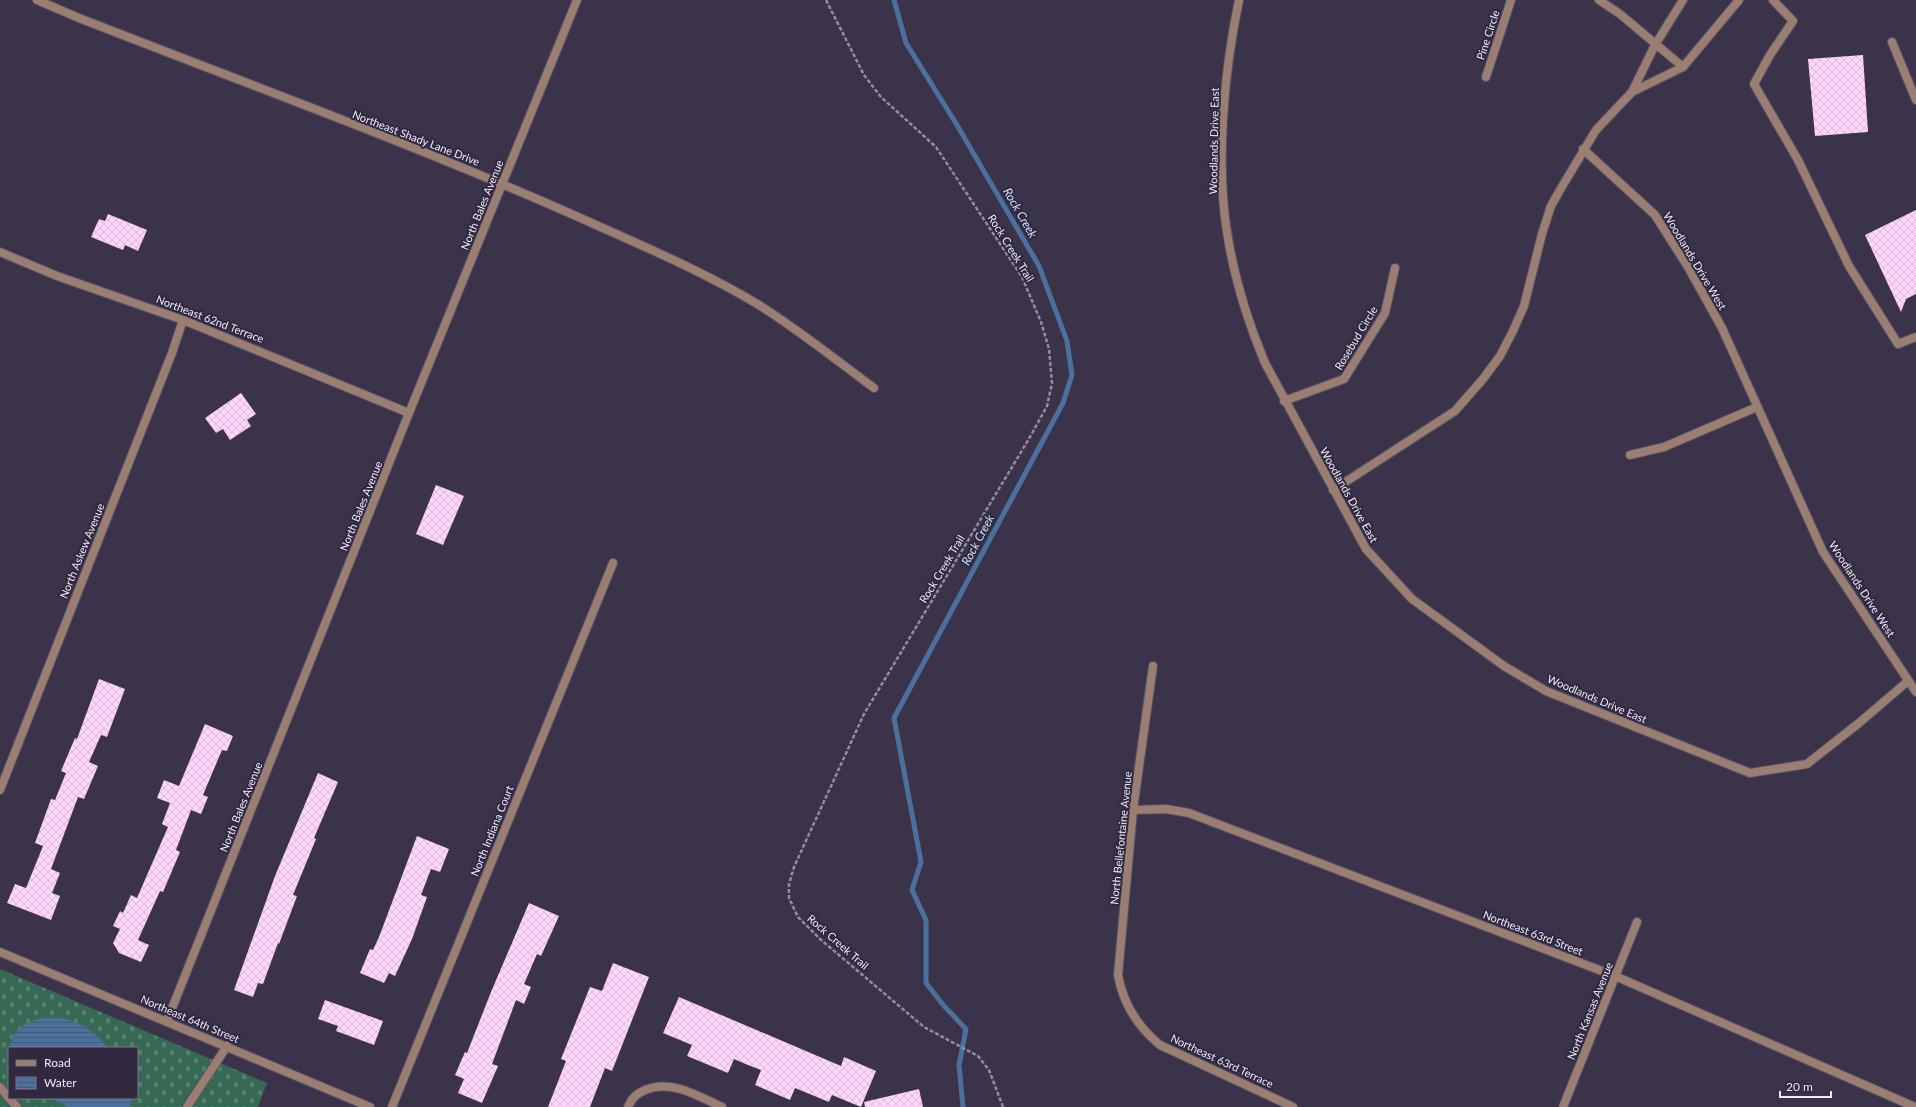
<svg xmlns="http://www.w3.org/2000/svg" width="1916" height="1107" font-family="Lato,sans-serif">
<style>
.cemetery{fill:url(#cemetery-stones);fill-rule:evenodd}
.water{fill:url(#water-rules)}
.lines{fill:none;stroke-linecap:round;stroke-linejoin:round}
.stream{stroke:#4c709e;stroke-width:5}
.building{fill:url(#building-cross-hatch)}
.service-casing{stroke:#585066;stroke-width:10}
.minor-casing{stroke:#585066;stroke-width:10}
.tertiary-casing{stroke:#585066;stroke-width:10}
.path{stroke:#938da0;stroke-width:2.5;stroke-dasharray:4 2;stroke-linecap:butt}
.service{stroke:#997e71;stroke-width:8}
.minor{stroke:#997e71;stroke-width:8}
.tertiary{stroke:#997e71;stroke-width:8}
.labels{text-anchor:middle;stroke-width:4;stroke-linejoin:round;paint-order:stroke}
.street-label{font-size:11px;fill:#eeeaf9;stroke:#30293f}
.water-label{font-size:12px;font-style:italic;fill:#cce1fe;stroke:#30293f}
</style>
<defs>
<pattern id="cemetery-stones" width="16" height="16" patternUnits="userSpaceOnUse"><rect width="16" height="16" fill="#356953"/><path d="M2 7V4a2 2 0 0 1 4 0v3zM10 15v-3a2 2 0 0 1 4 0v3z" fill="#537f6c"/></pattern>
<pattern id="water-rules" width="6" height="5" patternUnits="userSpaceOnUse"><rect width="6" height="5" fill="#4c709e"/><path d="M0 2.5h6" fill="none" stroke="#4a5b74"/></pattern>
<pattern id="building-cross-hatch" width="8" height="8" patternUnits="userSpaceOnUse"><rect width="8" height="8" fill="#ffd5fb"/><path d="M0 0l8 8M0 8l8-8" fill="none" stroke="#dab8d8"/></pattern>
</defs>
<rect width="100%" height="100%" fill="#3b334a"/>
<path class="cemetery" d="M0 969 267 1083 258 1107H0ZM9 1048H137V1098H9Z"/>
<g class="water">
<path d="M45 1017C70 1016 92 1027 108 1048H9C15 1027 25 1022 45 1017Z"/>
<polygon points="51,1098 132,1098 130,1107 68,1107"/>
</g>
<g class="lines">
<polyline class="stream" points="894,0 906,43 957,125 1039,266 1067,341 1072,375 1063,403 894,718 921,862 912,890 926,920 926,983 944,1006 966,1029 959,1065 963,1107"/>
</g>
<g class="building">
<polygon points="1863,55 1868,132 1815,136 1808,59"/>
<polygon points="1916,210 1916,294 1906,299 1901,312 1865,235"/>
<polygon points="108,214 147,230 138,251 125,245 123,250 91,237 99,219 105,221"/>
<polygon points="241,393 256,414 247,420 251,426 230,440 223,429 216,433 205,418"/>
<polygon points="436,485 464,496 443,545 416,534"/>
<polygon points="99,679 125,689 107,737 101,735 89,762 98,766 84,799 78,797 51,869 60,873 52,893 60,896 51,920 7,903 15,884 26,888 43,846 35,843 51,799 55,800 66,773 61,771 75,738 77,739"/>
<polygon points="205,724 233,736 227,751 222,750 203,795 208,797 201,814 191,810 176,850 180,852 163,892 160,891 138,940 149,945 141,962 119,953 113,943 120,929 113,926 120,911 123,913 131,895 137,898 168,827 162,824 170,803 157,798 164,780 179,786"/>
<polygon points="318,773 338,782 314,838 316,839 293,895 297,896 279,944 278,943 263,984 258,983 253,997 234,990 275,876"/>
<polygon points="417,836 449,849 440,872 431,869 421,895 427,897 412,939 395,976 389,973 384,983 360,973 370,949 373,950 379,937"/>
<polygon points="529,903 559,916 541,956 537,954 524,984 531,987 524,1004 516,1000 492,1064 498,1066 482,1103 458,1093 464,1079 455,1075 465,1052 467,1053 491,992"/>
<polygon points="613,963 649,977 612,1071 605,1068 590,1107 548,1107 566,1061 561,1059 590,987 602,991"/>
<polygon points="679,997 841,1066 844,1057 876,1071 861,1107 832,1095 829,1102 795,1088 790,1100 755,1085 761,1070 748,1065 734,1059 728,1073 687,1056 692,1045 663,1033"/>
<polygon points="325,1000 383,1021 374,1045 336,1031 338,1026 318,1019"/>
<polygon points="919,1089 923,1107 865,1107 864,1102"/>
</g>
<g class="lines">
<defs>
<g id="service">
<polyline points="1773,0 1793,21 1770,55 1754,84 1798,160 1849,266 1898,344 1916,337"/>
<polyline points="1892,42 1916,100"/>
<polyline points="0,1087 9,1098"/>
<polyline points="9,1098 17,1107"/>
<polyline points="187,1107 227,1046"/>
</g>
<g id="minor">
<path d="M37 0 79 18C245 83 413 144 576 216 638 244 701 270 759 305 799 330 836 360 874 388"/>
<path d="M1239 0C1224 72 1215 165 1228 238 1235 281 1248 322 1265 363L1366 549 1412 599 1504 666 1546 691 1750 773 1807 764 1859 723 1908 681"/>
<polyline points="1599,0 1620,14 1683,67"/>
<polyline points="1486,77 1511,0"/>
<polyline points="1632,92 1683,67 1739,0"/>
<polyline points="1583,149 1655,215 1688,267 1722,328 1823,552 1916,692"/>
<polyline points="0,252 57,276 183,320 409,413"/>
<polyline points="1284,401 1344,379 1385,313 1395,268"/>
<polyline points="1630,455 1664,447 1757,407"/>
<polyline points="1333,490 1455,411 1483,379 1500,356 1513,331 1524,306 1542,234 1551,206 1560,190 1596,130 1632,92 1655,45 1683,0"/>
<path d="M1153 666 1133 810 1118 975C1123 1004 1137 1026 1160 1045L1293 1107"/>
<polyline points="0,790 172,353 183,320"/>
<polyline points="1133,810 1166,809 1189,813 1615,976 1915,1107"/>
<polyline points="392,1107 613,563"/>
<path d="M628 1107C632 1098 636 1094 645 1090 672 1079 698 1096 722 1107"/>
<polyline points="1563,1107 1637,922"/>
</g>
<g id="tertiary">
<polyline points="0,952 370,1107"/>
<polyline points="167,1021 409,413 577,0"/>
</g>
</defs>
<use href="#service" class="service-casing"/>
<use href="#minor" class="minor-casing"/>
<use href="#tertiary" class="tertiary-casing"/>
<polyline class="path" points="826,0 864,75 881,97 936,147 1022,277 1041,322 1049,349 1052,383 1047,406 1030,437 864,714 794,867 789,884 789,898 798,917 820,939 924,1027 978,1056 989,1070 1003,1107"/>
<use href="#service" class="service"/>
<use href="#minor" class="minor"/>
<use href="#tertiary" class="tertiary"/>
</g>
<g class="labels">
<g class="street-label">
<text transform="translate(1488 35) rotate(-72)" y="4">Pine Circle</text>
<text transform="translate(416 138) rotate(21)" y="4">Northeast Shady Lane Drive</text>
<text transform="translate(1214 141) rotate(-89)" y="4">Woodlands Drive East</text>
<text transform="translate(482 205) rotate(-68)" y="4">North Bales Avenue</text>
<text transform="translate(1011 248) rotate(58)" y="4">Rock Creek Trail</text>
<text transform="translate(1695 261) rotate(59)" y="4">Woodlands Drive West</text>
<text transform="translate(210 319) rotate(21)" y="4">Northeast 62nd Terrace</text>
<text transform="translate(1356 338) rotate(-59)" y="4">Rosebud Circle</text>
<text transform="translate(1349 495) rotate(61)" y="4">Woodlands Drive East</text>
<text transform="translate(361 506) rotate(-68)" y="4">North Bales Avenue</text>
<text transform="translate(82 551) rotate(-68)" y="4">North Askew Avenue</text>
<text transform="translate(942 569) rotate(-59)" y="4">Rock Creek Trail</text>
<text transform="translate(1862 589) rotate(57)" y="4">Woodlands Drive West</text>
<text transform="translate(1597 699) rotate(23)" y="4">Woodlands Drive East</text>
<text transform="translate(241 807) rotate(-68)" y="4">North Bales Avenue</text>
<text transform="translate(492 831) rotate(-68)" y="4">North Indiana Court</text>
<text transform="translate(1121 838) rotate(-84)" y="4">North Bellefontaine Avenue</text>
<text transform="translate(1533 933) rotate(21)" y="4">Northeast 63rd Street</text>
<text transform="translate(838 942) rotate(41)" y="4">Rock Creek Trail</text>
<text transform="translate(1590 1011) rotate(-68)" y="4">North Kansas Avenue</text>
<text transform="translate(190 1019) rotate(23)" y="4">Northeast 64th Street</text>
<text transform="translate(1222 1061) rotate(25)" y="4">Northeast 63rd Terrace</text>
</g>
<g class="water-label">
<text transform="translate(1020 213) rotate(60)" y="4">Rock Creek</text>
<text transform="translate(978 540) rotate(-62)" y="4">Rock Creek</text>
</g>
</g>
<rect x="8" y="1047" width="130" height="52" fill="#30293f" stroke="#7c7689"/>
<rect x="16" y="1060" width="20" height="6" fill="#997e71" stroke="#7c7689"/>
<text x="44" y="1067" font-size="12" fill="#eeeaf9">Road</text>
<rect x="16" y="1077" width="20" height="12" fill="url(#water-rules)" stroke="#7c7689"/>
<text x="44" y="1087" font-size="12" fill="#eeeaf9">Water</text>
<path d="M1780 1091v6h51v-6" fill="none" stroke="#eeeaf9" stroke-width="2"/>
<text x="1786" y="1091" font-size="12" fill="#eeeaf9" stroke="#30293f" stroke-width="3" paint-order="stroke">20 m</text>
</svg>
